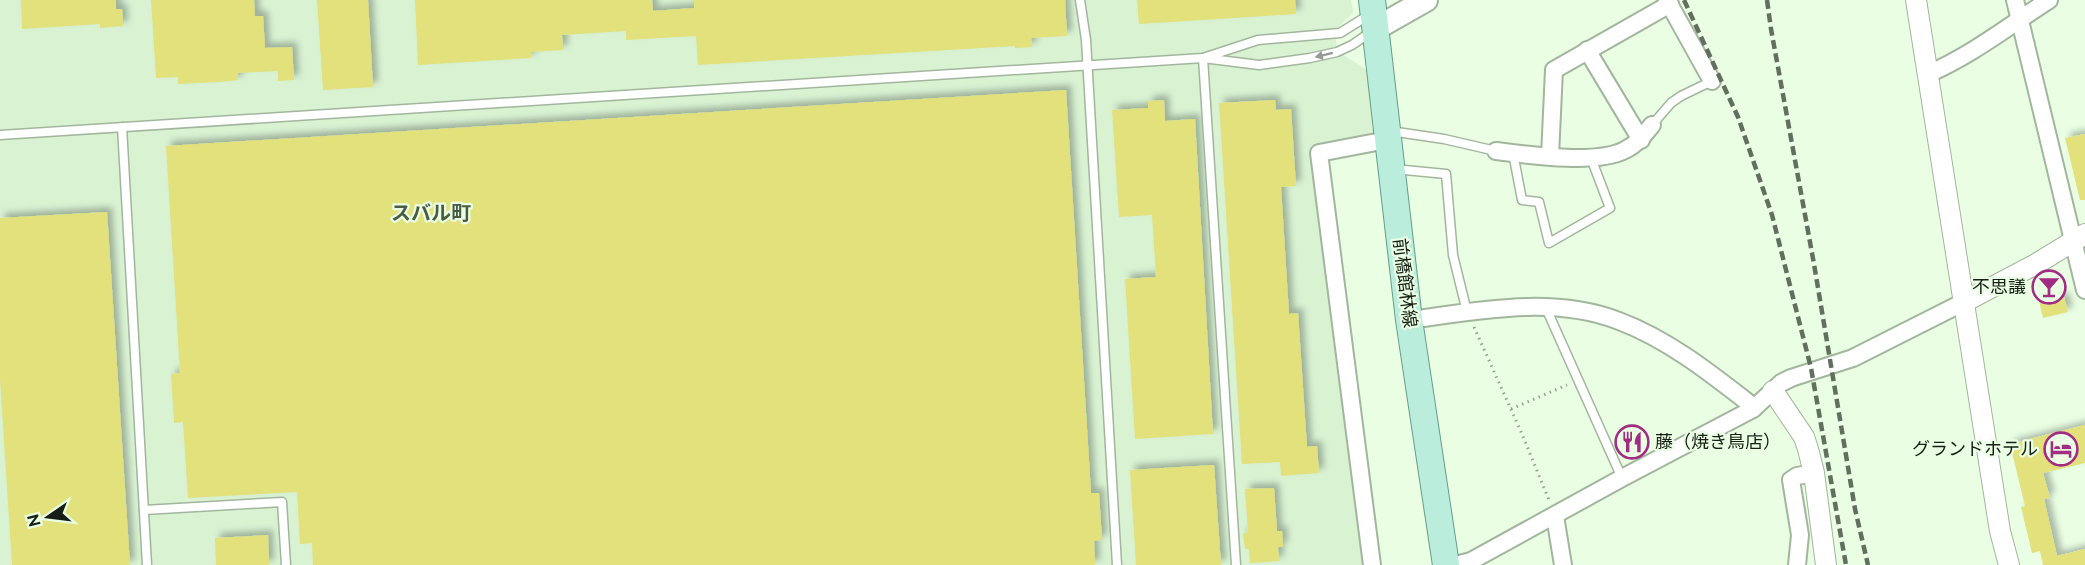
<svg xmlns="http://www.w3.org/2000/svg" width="2085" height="565" font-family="Raleway,'Noto Sans JP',sans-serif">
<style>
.built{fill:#d8f2d2}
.building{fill:#e3e17b;filter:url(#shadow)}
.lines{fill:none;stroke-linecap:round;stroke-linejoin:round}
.service-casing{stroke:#a2b69d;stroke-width:11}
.minor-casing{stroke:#a2b69d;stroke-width:20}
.tertiary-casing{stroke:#a2b69d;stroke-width:22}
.secondary-casing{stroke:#a2b69d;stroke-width:26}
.primary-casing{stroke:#649d88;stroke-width:28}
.path{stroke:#94a490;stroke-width:3;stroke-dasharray:1.5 4.5;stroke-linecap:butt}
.service{stroke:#fff;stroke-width:8}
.minor{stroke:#fff;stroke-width:16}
.tertiary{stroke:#fff;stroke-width:20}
.secondary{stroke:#fff;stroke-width:22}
.primary{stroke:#bbeddd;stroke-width:26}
.rail{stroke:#626e5e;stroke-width:4.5;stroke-dasharray:9 4.5;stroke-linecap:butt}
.oneway{fill:#979a96}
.labels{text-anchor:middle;stroke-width:4.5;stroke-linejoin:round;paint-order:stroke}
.street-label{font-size:18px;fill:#171e15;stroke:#e9fee3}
.poi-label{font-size:18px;fill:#171e15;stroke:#e9fee3;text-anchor:end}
.neighbourhood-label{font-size:20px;font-weight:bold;fill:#495b45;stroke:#e9fee3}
</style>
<defs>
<filter id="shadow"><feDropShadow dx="5" dy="-5" stdDeviation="3" flood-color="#0004"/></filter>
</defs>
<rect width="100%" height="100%" fill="#e9fee3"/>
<polygon class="built" points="0,0 1351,0 1353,13 1335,30 1337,51 1370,72 1375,138 1313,149 1368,565 0,565"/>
<g class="building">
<polygon points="21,0 116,0 116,9 122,9 123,26 100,28 100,24 22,29"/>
<polygon points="151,0 254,0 255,16 263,16 265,48 292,47 294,80 278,81 278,71 238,73 238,80 218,82 178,84 178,77 156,78"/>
<polygon points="317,0 368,0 373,87 323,90"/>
<polygon points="415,0 652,0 653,11 694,8 694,0 1065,0 1067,36 1031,38 1032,47 1015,48 1015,46 698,65 696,36 626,40 626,31 562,35 563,50 531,52 531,58 418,65"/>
<polygon points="1137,0 1295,0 1296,14 1139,24"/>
<polygon points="1066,90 1091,493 1099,493 1102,540 1094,541 1095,565 313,565 312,543 300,544 297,492 188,498 183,422 174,423 171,374 180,373 166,146"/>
<polygon points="1164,100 1165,121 1195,119 1213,434 1135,439 1125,279 1156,277 1152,215 1119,217 1112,110 1148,108 1148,101"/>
<polygon points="1275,100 1276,110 1291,109 1296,186 1281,187 1289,314 1298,313 1307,447 1317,446 1319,473 1281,476 1280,462 1242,464 1219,103"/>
<polygon points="2085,134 2085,200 2080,200 2065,138"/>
<polygon points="107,212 130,565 12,565 0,379 0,218"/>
<polygon points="2050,280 2055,300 2064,297 2068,312 2043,318 2035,284"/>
<polygon points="2085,425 2085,463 2043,473 2050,498 2044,499 2057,556 2085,549 2085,565 2043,565 2040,551 2032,553 2021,507 2025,506 2010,444"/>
<polygon points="1214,465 1221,565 1136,565 1130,470"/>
<polygon points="1274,488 1277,531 1282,531 1283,547 1278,547 1279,561 1250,563 1249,549 1245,549 1243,533 1248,533 1245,489"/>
<polygon points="268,535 269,565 216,565 215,538"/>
</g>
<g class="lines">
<defs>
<g id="service">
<polyline points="1080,0 1086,40 1117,565"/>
<polyline points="1652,125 1671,103 1681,96 1712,81"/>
<polyline points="122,127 147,565"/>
<polyline points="1390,131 1444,139 1496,151"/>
<polyline points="0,135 1203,58 1258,40 1340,33 1369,15"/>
<polyline points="1513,153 1522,200 1539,202 1549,243 1610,208 1591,158"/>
<polyline points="1394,169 1446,174 1453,255 1467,312"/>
<polyline points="1546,308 1622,478"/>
<polyline points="144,510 282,502 286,565"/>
<polyline points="1236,565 1203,58 1259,65 1310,58 1337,52 1352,45 1371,32"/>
</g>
<g id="minor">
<polyline points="1667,0 1712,81"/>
<polyline points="2015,0 2085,290"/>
<polyline points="1587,50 1641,140"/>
<path d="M1928 74C1972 55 2010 25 2049 0"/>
<path d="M1496 151C1528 155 1597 165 1625 150 1637 144 1644 135 1652 125"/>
<polyline points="1550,156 1554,70 1670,4"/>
<path d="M1409 320C1477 311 1552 295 1619 321 1667 339 1709 372 1750 404L1753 409"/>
<polyline points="1555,516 1563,565"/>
<polyline points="1372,565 1319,153 1387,140"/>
<polyline points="1456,565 1471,561 1622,478 1753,409 1781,383 1791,378 1853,358 1964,302"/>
<polyline points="1797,565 1800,535 1791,480 1797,476 1814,473"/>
</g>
<g id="tertiary">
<polyline points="1916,0 2000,531 2009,565"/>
<polyline points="1964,302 2036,264 2085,234"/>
<polyline points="1773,391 1804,437 1808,449 1814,473 1826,565"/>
</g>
<polyline id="secondary" points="1375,29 1426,0"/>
<polyline id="primary" points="1372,0 1409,320 1446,565"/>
</defs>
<use href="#service" class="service-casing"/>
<use href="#minor" class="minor-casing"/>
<use href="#tertiary" class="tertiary-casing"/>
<use href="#secondary" class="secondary-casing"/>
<use href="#primary" class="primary-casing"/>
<g class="path">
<polyline points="1474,327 1522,434 1549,500"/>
<polyline points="1511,409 1567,385"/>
</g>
<use href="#service" class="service"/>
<use href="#minor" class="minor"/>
<use href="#tertiary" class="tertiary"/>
<use href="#secondary" class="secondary"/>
<use href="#primary" class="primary"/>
<g class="rail">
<polyline points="1684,0 1738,117 1772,215 1811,368 1846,565"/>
<polyline points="1767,0 1771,29 1814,264 1855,509 1868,565"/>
</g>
</g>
<defs><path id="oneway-solid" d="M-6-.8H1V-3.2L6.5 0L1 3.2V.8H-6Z" transform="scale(1.5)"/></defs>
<use class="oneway" href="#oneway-solid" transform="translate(1324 55) rotate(166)"/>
<defs>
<symbol id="bar-ring" viewBox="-11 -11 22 22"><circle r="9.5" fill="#e9fee3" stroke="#a22c84" stroke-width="1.5"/><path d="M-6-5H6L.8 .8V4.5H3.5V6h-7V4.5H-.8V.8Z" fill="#a22c84"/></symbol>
<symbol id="restaurant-ring" viewBox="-11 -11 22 22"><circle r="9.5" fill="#e9fee3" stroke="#a22c84" stroke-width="1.5"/><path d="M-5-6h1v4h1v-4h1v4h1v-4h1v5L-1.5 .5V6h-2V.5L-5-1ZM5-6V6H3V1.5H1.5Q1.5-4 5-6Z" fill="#a22c84"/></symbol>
<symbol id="hotel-ring" viewBox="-11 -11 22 22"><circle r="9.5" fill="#e9fee3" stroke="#a22c84" stroke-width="1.5"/><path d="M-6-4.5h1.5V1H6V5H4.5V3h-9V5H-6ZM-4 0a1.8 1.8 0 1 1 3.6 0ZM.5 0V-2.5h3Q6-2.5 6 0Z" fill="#a22c84"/></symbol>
</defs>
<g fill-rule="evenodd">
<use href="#bar-ring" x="2030" y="268" width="38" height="38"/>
<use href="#restaurant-ring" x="1613" y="423" width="38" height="38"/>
<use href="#hotel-ring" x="2042" y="430" width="38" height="38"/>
</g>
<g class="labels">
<g class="street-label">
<text transform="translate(1405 283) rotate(83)" y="6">前橋館林線</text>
</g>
<g class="poi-label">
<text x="2026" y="293">不思議</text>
<text x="1655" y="448" text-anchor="start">藤（焼き鳥店）</text>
<text x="2038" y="455">グランドホテル</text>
</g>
<g class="neighbourhood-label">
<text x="431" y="220">スバル町</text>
</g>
</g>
<g transform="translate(48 517) rotate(256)" stroke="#e9fee3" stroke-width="4.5" paint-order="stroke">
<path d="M0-4.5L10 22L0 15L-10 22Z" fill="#171e15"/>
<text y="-9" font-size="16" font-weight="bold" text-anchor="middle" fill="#171e15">N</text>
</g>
</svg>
